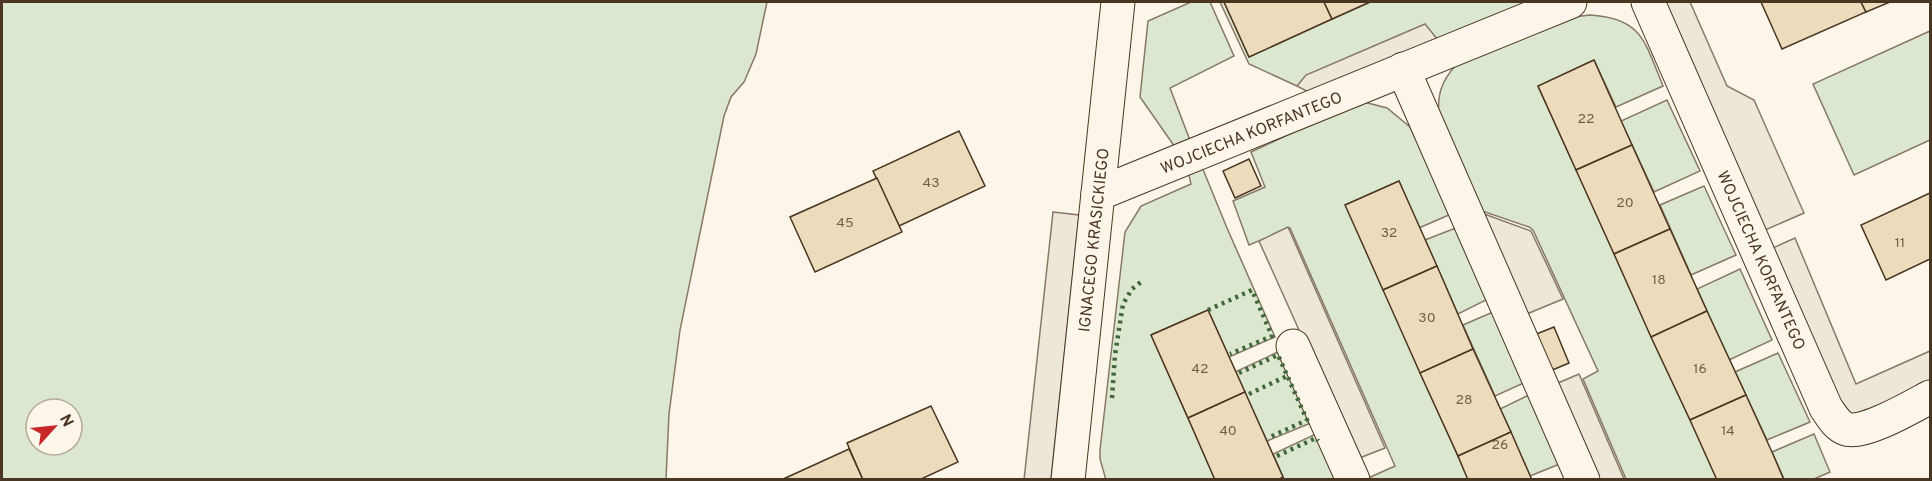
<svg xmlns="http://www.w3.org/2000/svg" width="1932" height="481" font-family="Overpass,sans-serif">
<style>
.green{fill:#dce7d0;stroke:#887966;stroke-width:1.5;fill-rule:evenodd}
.parking{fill:#ede7d9;stroke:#887966;stroke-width:1.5}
.building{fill:#ecdcbc;stroke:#4a3520;stroke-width:1.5}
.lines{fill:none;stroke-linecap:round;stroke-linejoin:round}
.minor-casing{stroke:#4a3520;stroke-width:35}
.minor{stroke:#fbf6e9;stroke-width:33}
.hedge{stroke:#436837;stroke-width:4.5;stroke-dasharray:3 4.5;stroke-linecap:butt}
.labels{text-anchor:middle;stroke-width:4.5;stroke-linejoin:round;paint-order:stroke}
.number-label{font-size:14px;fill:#725f47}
.street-label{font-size:16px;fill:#4a3520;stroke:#fbf6e9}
</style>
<rect width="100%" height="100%" fill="#fbf6e9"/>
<g class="green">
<path d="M2 2H767L756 54 744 82 731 97 724 116 680 330 669 414 666 479H2ZM36 409H72V445H36Z"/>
<polygon points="1191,2 1210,2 1234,56 1170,88 1191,143 1177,150 1140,97 1148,21"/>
<polygon points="1220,2 1224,2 1249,57 1370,2 1543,2 1451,39 1307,75 1297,86 1249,64"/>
<path d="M1590 15C1643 18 1645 43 1663 86L1616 107 1594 60 1538 86 1717 479H1626L1583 379 1598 371 1533 230 1529 227 1482 211 1439 120C1437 96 1440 82 1457 64L1574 17Z"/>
<polygon points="1930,31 1930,140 1854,175 1813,84"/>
<polygon points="1667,100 1700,171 1654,192 1621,121"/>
<polygon points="1360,101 1387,108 1410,127 1451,214 1419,228 1399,181 1346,205 1468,479 1366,479 1395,466 1290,228 1249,245 1233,201 1265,187 1251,152"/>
<polygon points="1202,167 1227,228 1275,337 1229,357 1208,310 1151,335 1215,479 1106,480 1100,459 1100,450 1125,232 1141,206 1191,184 1188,171"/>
<polygon points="1704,186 1736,255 1691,275 1660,205"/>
<polygon points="1453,229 1458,230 1488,299 1458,314 1425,240"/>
<polygon points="1740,269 1772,340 1729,360 1697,289"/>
<polygon points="1493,312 1526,382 1495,396 1463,325"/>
<polygon points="1280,351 1313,422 1267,441 1235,372"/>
<polygon points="1778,353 1810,422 1767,440 1735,372"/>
<polygon points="1531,394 1562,463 1530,476 1500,409"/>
<polygon points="1318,433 1338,479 1284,479 1273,454"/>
<polygon points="1814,434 1830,472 1814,479 1784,479 1772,452"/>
</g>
<g class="parking">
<polygon points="1654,2 1690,2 1727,86 1754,100 1804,213 1756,234"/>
<polygon points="1425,24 1438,40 1314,95 1297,86 1306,75"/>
<polygon points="1476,211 1531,231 1563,299 1522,316"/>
<polygon points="1053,212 1079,215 1051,479 1024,480"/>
<polygon points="1288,227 1385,448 1357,459 1259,241"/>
<polygon points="1795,238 1856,384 1930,351 1930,386 1868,414 1846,415 1766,251"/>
<polygon points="1579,374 1624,479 1592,479 1551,386"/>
</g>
<g class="building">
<polygon points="1224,2 1324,2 1332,19 1249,57"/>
<polygon points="1324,2 1370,2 1332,19"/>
<polygon points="1761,2 1861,2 1866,12 1782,49"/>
<polygon points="1861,2 1890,2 1866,12"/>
<polygon points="1594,60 1632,145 1576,170 1538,86"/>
<polygon points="959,131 985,186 899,226 873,171"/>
<polygon points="1632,145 1670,229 1614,254 1576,170"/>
<polygon points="1249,159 1261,186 1235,198 1223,171"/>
<polygon points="877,178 902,232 815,272 790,217"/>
<polygon points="1399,181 1437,266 1383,290 1345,205"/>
<polygon points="1930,193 1930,259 1886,280 1861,225"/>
<polygon points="1670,229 1707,311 1651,337 1614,254"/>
<polygon points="1437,266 1473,349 1420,373 1383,290"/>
<polygon points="1208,310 1245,392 1188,418 1151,335"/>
<polygon points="1707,311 1746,395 1690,420 1651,337"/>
<polygon points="1554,327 1569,363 1550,371 1534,335"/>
<polygon points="1473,349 1511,432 1458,456 1420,373"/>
<polygon points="1245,392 1283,477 1278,480 1215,480 1188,418"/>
<polygon points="1746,395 1772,452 1784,480 1717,480 1690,420"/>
<polygon points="931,406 958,462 919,480 863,480 847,443"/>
<polygon points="1511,432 1532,480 1468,480 1458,456"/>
<polygon points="849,449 863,480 781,480"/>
</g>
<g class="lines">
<defs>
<g id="minor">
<path d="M1648 2 1826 408C1832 416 1836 425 1846 429 1862 436 1913 406 1930 397"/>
<polyline points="1403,69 1583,480"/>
<polyline points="1098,194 1570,2"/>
<polyline points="1293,346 1353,480"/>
<polyline points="1068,480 1118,2"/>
</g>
</defs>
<use href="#minor" class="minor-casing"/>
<use href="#minor" class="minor"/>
<g class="hedge">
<polyline points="1208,310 1252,290 1272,336 1230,354"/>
<polyline points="1239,373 1278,355 1307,420 1268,438"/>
<polyline points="1249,394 1287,376"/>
<polyline points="1112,398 1115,355 1123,304 1132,289 1141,282"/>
<polyline points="1277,456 1316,438 1318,441"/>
</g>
</g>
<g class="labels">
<g class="number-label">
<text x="1586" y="123">22</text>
<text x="931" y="187">43</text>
<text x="1625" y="207">20</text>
<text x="845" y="227">45</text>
<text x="1389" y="237">32</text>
<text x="1900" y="247">11</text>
<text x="1659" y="284">18</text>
<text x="1427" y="322">30</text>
<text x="1200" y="373">42</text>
<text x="1700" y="373">16</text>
<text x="1464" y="404">28</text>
<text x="1228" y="435">40</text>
<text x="1728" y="435">14</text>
<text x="1500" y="449">26</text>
</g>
<g class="street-label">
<text transform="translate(1251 132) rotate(-22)" y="6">WOJCIECHA KORFANTEGO</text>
<text transform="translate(1093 240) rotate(-84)" y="6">IGNACEGO KRASICKIEGO</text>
<text transform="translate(1762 260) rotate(66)" y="6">WOJCIECHA KORFANTEGO</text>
</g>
</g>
<rect width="1932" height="481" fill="none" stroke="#4a3520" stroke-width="6"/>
<g transform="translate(54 427) rotate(63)"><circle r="28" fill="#fbf6e9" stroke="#b4a999" stroke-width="1.5"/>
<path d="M0-4.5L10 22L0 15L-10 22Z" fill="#c62828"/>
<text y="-9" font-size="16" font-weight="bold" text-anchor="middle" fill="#4a3520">N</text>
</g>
</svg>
